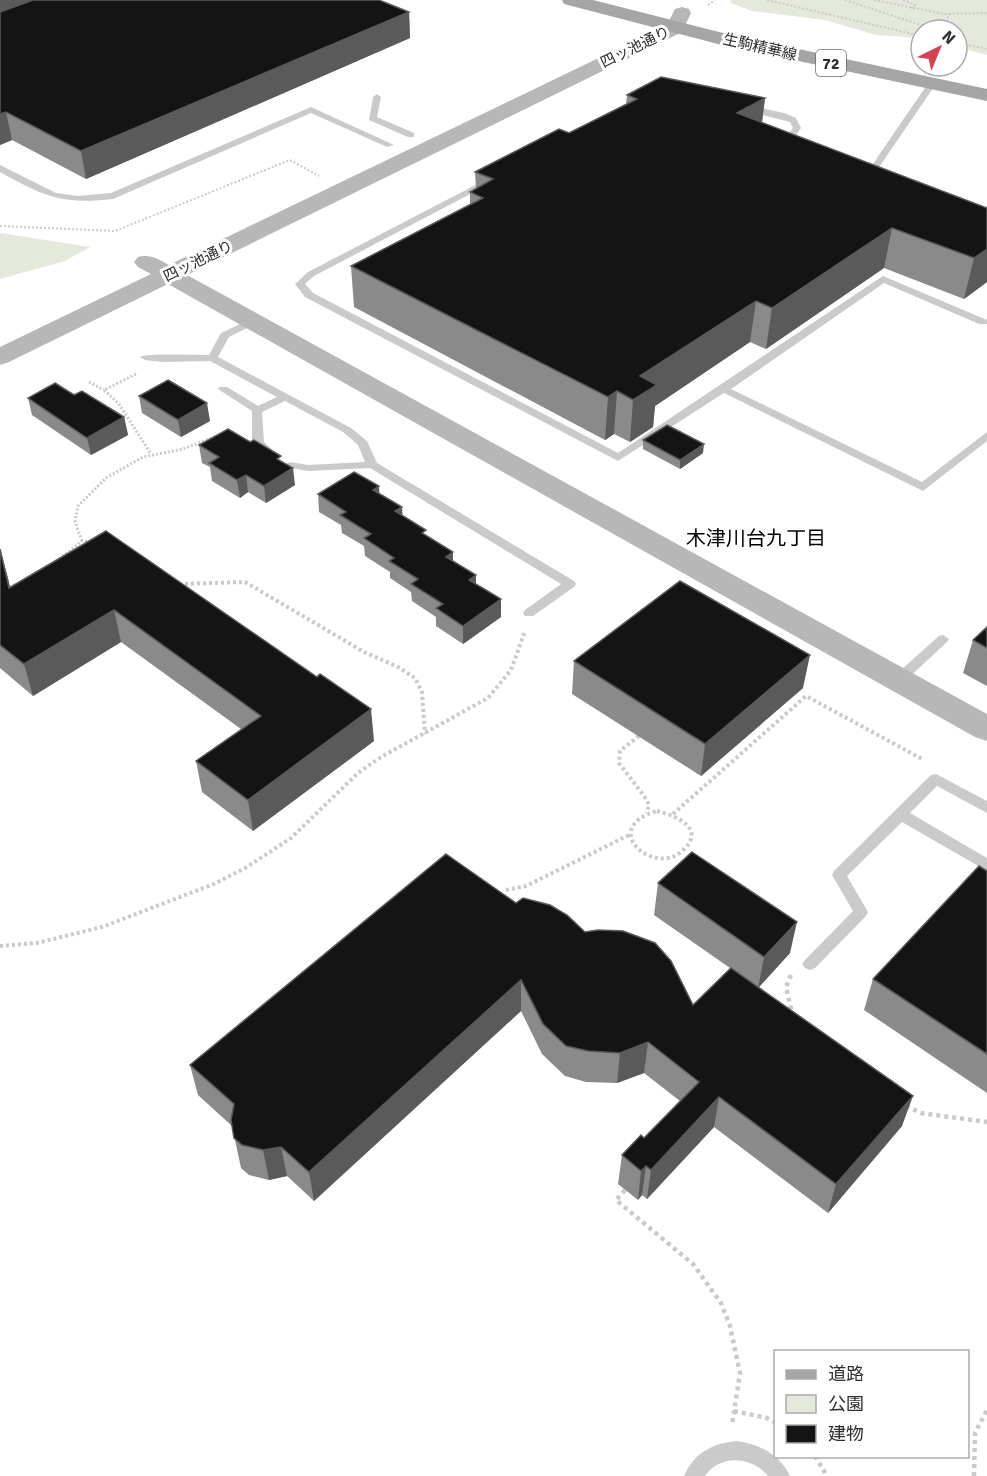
<svg xmlns="http://www.w3.org/2000/svg" width="987" height="1476" font-family="Signika,'Noto Sans JP',sans-serif">
<style>
.green{fill:#e4e9dc}
.lines{fill:none;stroke-linecap:round;stroke-linejoin:round}
.path-far3{stroke:#cacaca;stroke-width:2;stroke-dasharray:2 2;stroke-linecap:butt}
.path-far2{stroke:#cacaca;stroke-width:3;stroke-dasharray:2 2;stroke-linecap:butt}
.path-far1{stroke:#cacaca;stroke-width:4;stroke-dasharray:3 3;stroke-linecap:butt}
.path{stroke:#cacaca;stroke-width:4.5;stroke-dasharray:4 4;stroke-linecap:butt}
.lane{fill:#cacaca;fill-rule:evenodd}
.secondary{fill:#b7b7b7;fill-rule:evenodd}
.primary{fill:#a5a5a5;fill-rule:evenodd}
.wall{fill:#8a8a8a}
.shaded-wall{fill:#5a5a5a}
.building{fill:#141414;stroke:#5a5a5a;stroke-width:1.5}
.labels{text-anchor:middle;stroke-width:6;stroke-linejoin:round;paint-order:stroke}
.far-street-label{font-size:15px;fill:#2d2d2d;stroke:#fff}
.shield{fill:#fff;stroke:#6c6c6c;stroke-width:1.5}
.shield-label{font-size:16px;font-weight:bold;fill:#2d2d2d}
.neighbourhood-label{font-size:20px;fill:#000;stroke:#fff}
</style>
<rect width="100%" height="100%" fill="#fff"/>
<g class="green">
<polygon points="731,0 987,0 987,55 957,47 957,30 921,30 921,38 876,35 825,20 752,11 731,3"/>
<polygon points="0,233 90,247 65,261 0,279"/>
</g>
<g class="lines">
<g class="path-far3">
<polyline points="767,0 921,36"/>
<polyline points="845,0 936,30"/>
<polyline points="874,0 944,14 987,13"/>
<polyline points="903,0 915,5 911,9"/>
<polyline points="708,5 715,0"/>
<polyline points="944,30 949,14"/>
<polyline points="957,43 987,49"/>
<polyline points="0,226 115,231 290,160 319,176"/>
</g>
<g class="path-far2">
<polyline points="136,374 104,390 119,404 151,454"/>
<polyline points="89,382 104,390"/>
<polyline points="82,541 75,522 78,506 106,478 143,457 183,449 222,434"/>
<polyline points="53,564 82,541 91,542"/>
</g>
<g class="path-far1">
<polyline points="179,584 245,582 364,652 398,667 415,678 422,692 425,734"/>
<polyline points="639,736 620,751 619,763 647,800 649,806 646,813"/>
<path d="M657 811C677 816 708 829 681 852 653 876 598 828 657 811Z"/>
<polyline points="673,814 806,696 924,760"/>
<polyline points="506,890 526,886 629,835"/>
<polyline points="0,946 37,943 102,927 214,884 247,867 291,838 358,773 381,757 488,698 511,670 525,631"/>
</g>
<g class="path">
<polyline points="791,975 786,987 792,1013"/>
<polyline points="906,1106 921,1113 987,1122"/>
<polyline points="625,1190 616,1200 693,1264 721,1303 730,1326 740,1373 732,1425"/>
<polyline points="734,1411 767,1418 776,1423"/>
<polyline points="815,1456 827,1476"/>
<polyline points="974,1476 975,1433 987,1410"/>
</g>
<g class="lane">
<polygon points="929,82 936,84 875,173 869,173 868,171"/>
<polygon points="377,94 381,97 377,117 414,133 414,137 408,137 369,120 373,97"/>
<polygon points="747,105 784,113 796,118 801,128 786,149 780,149 779,147 793,128 790,122 744,110 743,108"/>
<path d="M311 107 394 145 387 147 311 113 113 199C62 205 43 196 0 172V165L56 193 78 196 111 193Z"/>
<polygon points="487,179 495,181 314,276 305,284 313,293 618,453 883,276 987,320 987,324 979,324 884,283 731,389 922,482 987,432 987,441 923,491 724,393 618,461 305,297 295,284 308,272"/>
<path d="M253 318 257 319V323L229 337 218 357 351 428 367 441 377 463 574 581 576 584 574 587 533 616H525L523 613 525 610 561 584 370 468 308 471 286 467 284 465 290 462 308 465 365 462 358 445 343 432 285 401 262 412 264 442 276 453 274 455H266L252 443V411L218 389 219 387H227L258 406 277 397 210 361 163 362 145 360 140 357C145 353 197 355 209 355L221 333Z"/>
<polygon points="943,635 949,639 947,642 903,683 893,683 891,680 893,677 939,636"/>
<polygon points="936,774 987,801 987,813 937,786 910,813 987,858 987,871 902,822 847,876 868,912 866,916 815,968 810,970 805,968 802,964 805,960 853,911 832,875 834,871 931,775"/>
<path d="M737 1441C759 1444 780 1454 790 1476H768C752 1456 720 1454 705 1476H684C694 1453 713 1443 737 1441Z"/>
</g>
<path class="secondary" d="M682 7 689 9 691 13 682 32 187 275 987 714V741L975 737 168 284 9 362 0 365V347L151 274 138 267 134 262 138 257C150 254 158 259 169 265L667 25 675 9Z"/>
<polygon class="primary" points="562,0 593,0 719,32 987,89 987,101 718,44 564,4"/>
</g>
<g class="wall">
<polygon points="0,0 409,12 410,38 86,179 12,140 0,145"/>
<polygon points="627,95 765,98 762,123 987,208 987,282 964,299 884,268 766,349 750,342 655,406 653,427 630,442 614,434 605,440 354,307 351,266 470,204 470,192 476,189 475,172 569,133 626,104"/>
<polygon points="74,395 124,417 128,435 91,455 32,415 28,398"/>
<polygon points="139,396 210,421 181,437 142,413"/>
<polygon points="643,440 703,453 680,469 643,449"/>
<polygon points="199,445 282,462 295,485 266,503 248,492 240,498 212,481 210,467 202,463"/>
<polygon points="379,486 379,493 403,516 426,536 476,584 501,599 501,617 463,644 436,626 436,617 412,601 411,592 390,578 390,572 365,556 364,546 342,533 341,525 319,512 318,494"/>
<polygon points="106,531 374,741 253,831 202,792 196,761 241,729 121,642 33,696 0,668 0,549 10,587"/>
<polygon points="987,627 987,686 963,673 973,640"/>
<polygon points="574,661 803,688 701,776 572,694"/>
<polygon points="987,871 987,1093 864,1010 873,979"/>
<polygon points="658,883 790,953 758,988 902,1126 828,1213 714,1127 647,1199 642,1195 638,1200 618,1184 622,1155 644,1138 680,1101 644,1073 617,1083 586,1082 565,1076 542,1054 521,1011 314,1201 287,1176 269,1180 249,1175 241,1168 232,1126 198,1095 190,1065 516,903 585,932 693,1005 730,968 654,915"/>
</g>
<g class="shaded-wall">
<polygon points="0,0 84,0 0,31"/>
<polygon points="409,12 410,38 86,179 81,151"/>
<polygon points="765,98 760,137 737,113"/>
<polygon points="6,112 12,140 0,145 0,114"/>
<polygon points="892,228 884,268 766,349 772,308"/>
<polygon points="987,249 987,282 964,299 974,258"/>
<polygon points="756,301 750,342 655,406 653,427 630,442 633,400 640,376"/>
<polygon points="617,391 614,434 605,440 608,397"/>
<polygon points="207,403 210,421 181,437 178,420"/>
<polygon points="124,417 128,435 91,455 87,438"/>
<polygon points="704,444 703,453 680,469 680,460"/>
<polygon points="293,468 295,485 266,503 264,486"/>
<polygon points="246,475 248,492 240,498 237,480"/>
<polygon points="379,486 380,504 373,490"/>
<polygon points="402,507 403,524 395,511"/>
<polygon points="0,549 8,578 17,619 9,588"/>
<polygon points="453,552 453,570 446,557"/>
<polygon points="476,575 476,593 469,580"/>
<polygon points="501,599 501,617 463,644 463,626"/>
<polygon points="114,610 121,642 33,696 24,664"/>
<polygon points="810,655 803,688 701,776 705,744"/>
<polygon points="371,709 374,741 253,831 248,800"/>
<polygon points="797,922 790,953 758,988 764,957"/>
<polygon points="521,980 521,1011 314,1201 309,1172"/>
<polygon points="648,1042 644,1073 617,1083 620,1053"/>
<polygon points="913,1096 902,1126 828,1213 836,1184"/>
<polygon points="719,1097 714,1127 647,1199 651,1170"/>
<polygon points="281,1147 287,1176 269,1180 263,1150"/>
<polygon points="646,1166 642,1195 638,1200 641,1171"/>
</g>
<g class="building">
<polygon points="33,0 379,0 409,12 81,151 6,112 0,114 0,12"/>
<polygon points="661,77 765,98 737,113 987,208 987,249 974,258 892,228 772,308 756,301 640,376 657,385 633,400 617,391 608,397 351,266 483,198 470,192 493,179 475,172 559,129 569,133 637,99 627,95"/>
<polygon points="168,380 207,403 178,420 139,396"/>
<polygon points="55,383 74,395 82,391 124,417 87,438 28,398"/>
<polygon points="667,425 704,444 680,460 643,440"/>
<polygon points="228,429 250,442 254,440 281,456 277,459 293,468 264,486 246,475 237,480 209,463 219,457 199,445"/>
<polygon points="354,472 379,486 373,490 402,507 395,511 426,530 422,533 453,552 446,557 476,575 469,580 501,599 463,626 436,608 443,604 411,584 418,579 389,561 394,558 364,538 371,534 340,515 346,512 318,494"/>
<polygon points="106,531 317,677 320,674 371,709 248,800 196,761 261,716 114,610 24,664 0,645 0,549 9,588"/>
<polygon points="680,581 810,655 705,744 574,661"/>
<polygon points="987,627 987,648 973,640"/>
<polygon points="692,852 797,922 764,957 658,883"/>
<polygon points="446,854 516,903 523,898 550,905 567,915 585,932 598,930 623,931 655,943 671,961 693,1005 731,968 913,1096 836,1184 719,1097 651,1170 646,1166 641,1171 622,1155 641,1135 644,1138 699,1082 648,1042 620,1053 588,1051 566,1046 543,1024 521,980 309,1172 281,1147 263,1150 242,1145 234,1138 231,1120 234,1104 190,1065"/>
<polygon points="979,866 987,871 987,1054 873,979"/>
</g>
<g class="labels">
<g class="far-street-label">
<text transform="translate(635 47) rotate(-26)" y="5">四ッ池通り</text>
<text transform="translate(760 47) rotate(13)" y="5">生駒精華線</text>
<text transform="translate(198 261) rotate(-26)" y="5">四ッ池通り</text>
</g>
<rect class="shield" x="816" y="50" width="30" height="26" rx="4.5"/>
<g class="shield-label">
<text x="831" y="69">72</text>
</g>
<g class="neighbourhood-label">
<text x="756" y="545">木津川台九丁目</text>
</g>
</g>
<rect x="774" y="1350" width="195" height="108" fill="#ffffff" stroke="#ababab" stroke-width="1.5"/>
<rect x="786" y="1370" width="30" height="9" fill="#a5a5a5" stroke="#ababab" stroke-width="1.5"/>
<text x="828" y="1380" font-size="18" fill="#2d2d2d">道路</text>
<rect x="786" y="1395" width="30" height="18" fill="#e4e9dc" stroke="#ababab" stroke-width="1.5"/>
<text x="828" y="1410" font-size="18" fill="#2d2d2d">公園</text>
<rect x="786" y="1425" width="30" height="18" fill="#141414" stroke="#ababab" stroke-width="1.5"/>
<text x="828" y="1440" font-size="18" fill="#2d2d2d">建物</text>
<g transform="translate(939 48) rotate(43)"><circle r="28" fill="#ffffff" stroke="#ababab" stroke-width="1.5"/>
<path d="M0-4.5L10 22L0 15L-10 22Z" fill="#d34152"/>
<text y="-9" font-size="16" font-weight="bold" text-anchor="middle" fill="#2d2d2d">N</text>
</g>
</svg>
